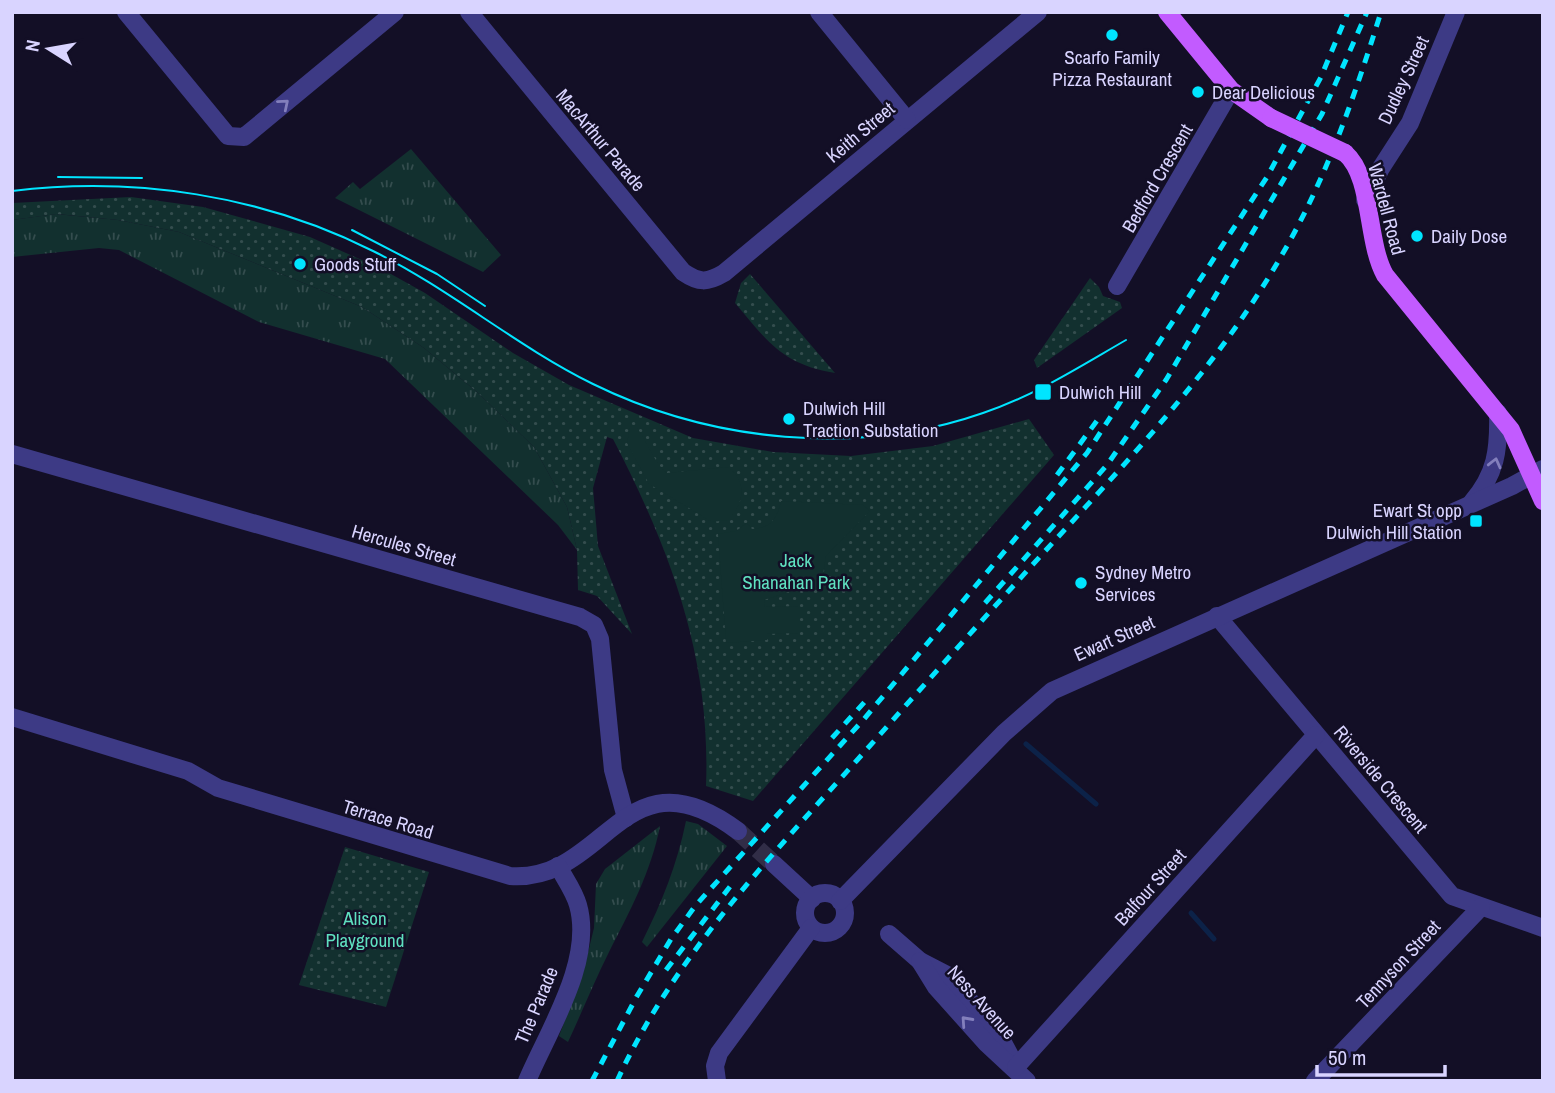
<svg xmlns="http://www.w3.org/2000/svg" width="1555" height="1093" font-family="'Archivo Narrow',sans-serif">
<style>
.grass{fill:url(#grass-tufts)}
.park{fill:url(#park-dots)}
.pitch{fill:#12302f}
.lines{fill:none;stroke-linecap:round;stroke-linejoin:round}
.stream{stroke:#0c2248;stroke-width:5}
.minor-tunnel{stroke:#312d47;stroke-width:18;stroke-dasharray:18 9;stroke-linecap:butt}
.minor{stroke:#3d3a85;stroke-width:18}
.major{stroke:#c25bff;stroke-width:18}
.tram{stroke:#00e5ff;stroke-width:2}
.rail{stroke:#00e5ff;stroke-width:5;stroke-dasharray:10 9;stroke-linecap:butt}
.major-bridge{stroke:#c25bff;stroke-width:18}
.oneway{stroke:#837fbc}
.poi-dot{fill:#00e5ff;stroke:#130f26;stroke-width:2.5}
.labels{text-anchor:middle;stroke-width:5;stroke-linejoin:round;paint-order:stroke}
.poi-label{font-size:19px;fill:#d9d4ff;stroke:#130f26;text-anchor:start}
.street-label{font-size:19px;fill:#d9d4ff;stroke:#130f26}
.park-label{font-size:19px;fill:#5fe0c0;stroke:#130f26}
</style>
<defs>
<pattern id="grass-tufts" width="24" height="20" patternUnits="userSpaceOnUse" patternTransform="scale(1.75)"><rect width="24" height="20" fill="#12302f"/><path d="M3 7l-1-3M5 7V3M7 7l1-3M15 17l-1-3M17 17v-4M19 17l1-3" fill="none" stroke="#344d4e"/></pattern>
<pattern id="park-dots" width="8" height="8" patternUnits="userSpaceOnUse" patternTransform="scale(1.75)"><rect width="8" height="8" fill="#12302f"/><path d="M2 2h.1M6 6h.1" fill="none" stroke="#344d4e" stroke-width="1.8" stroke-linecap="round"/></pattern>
</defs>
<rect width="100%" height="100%" fill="#130f26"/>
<g class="grass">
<polygon points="411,149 501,255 483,272 335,198 353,182 360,189"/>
<polygon points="56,214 118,220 179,232 362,307 424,348 477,392 534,447 567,507 577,550 558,525 385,359 259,322 119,250 99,248 12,257 12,220"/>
<path d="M686 821 698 824 727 846 647 947 642 942C662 902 677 865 686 821Z"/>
<path d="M660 826C651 872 630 911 609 952 594 982 582 1012 568 1042L559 1036 583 973 594 928 596 884 605 869Z"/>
</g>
<g class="park">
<path d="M131 197 203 207 310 237 382 269 425 293 513 353 569 385 693 438 773 452 851 456 933 446 1029 419 1054 455 753 801 706 786C711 658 671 551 613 439L607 437 593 488 598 546 632 634 597 596 578 590 577 550 567 507 534 447 477 392 424 348 362 307 179 232 118 220 57 214 12 220V203Z"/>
<path d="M750 274 835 373C783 365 767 341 735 303L741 283Z"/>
<polygon points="1090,278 1099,287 1103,296 1120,302 1122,308 1037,368 1034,360"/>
<polygon points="345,847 429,872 386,1007 299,985"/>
</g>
<g class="pitch">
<path d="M630 428H637C646 440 657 467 667 473L728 467C748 483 744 503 728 520L712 522 649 484 627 443Z"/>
<path d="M781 501 863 505 870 511 826 556 821 587 810 585 764 600 765 607 798 606V633L767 634V640L726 643 718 534 736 531 747 523 752 529C771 528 777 519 781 501Z"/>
</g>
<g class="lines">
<g class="stream">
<polyline points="1026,744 1096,804"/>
<polyline points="1191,913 1214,939"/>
</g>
<polyline class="minor-tunnel" points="738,831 774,864"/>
<g class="minor">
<polyline points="126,12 228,136 244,137 395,12"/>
<path d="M469 12 683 272C699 283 707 283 724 273L1038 12"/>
<polyline points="819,12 907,120"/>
<polyline points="1365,200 1381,168 1410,123 1456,12"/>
<polyline points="1117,286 1231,90"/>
<polyline points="12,454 580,617 594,625 600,639 613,770 626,818"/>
<path d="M1472 502C1496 474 1499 450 1498 413"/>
<polyline points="1217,616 1452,896 1543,928"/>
<path d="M12 717 188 771 218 788 510 876C607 883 623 745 738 831"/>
<polyline points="774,864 812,899"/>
<circle cx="825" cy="913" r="20"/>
<polyline points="840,901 1004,733 1052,691 1512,486 1543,469"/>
<polyline points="889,934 920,961 949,976 999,1035 1016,1067"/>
<polyline points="920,961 936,987 987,1044 1027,1081"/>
<polyline points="1016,1067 1316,735"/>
<path d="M527 1081C548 1031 594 961 578 905 574 891 565 879 558 866"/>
<polyline points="717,1081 715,1066 719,1053 811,928"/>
<polyline points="1315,1081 1481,907"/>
</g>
<g class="major">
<polyline points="1167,12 1231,90 1271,118"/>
<path d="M1345 153C1373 177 1366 241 1385 275L1511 430 1543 501"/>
</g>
<g class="tram">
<polyline points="58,177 142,178"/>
<path d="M12 191C134 176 262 195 373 251 450 289 516 346 593 384 711 442 857 457 983 413 1034 396 1079 367 1126 340"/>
<polyline points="352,230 437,274 485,306"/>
</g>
<g class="rail">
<polyline points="1057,475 1099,418"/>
<polyline points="985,603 1107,465 1166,380 1322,114 1367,12"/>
<polyline points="832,738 870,696"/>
<polyline points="666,970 732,884"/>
<polyline points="592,1081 637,996 671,939 696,905 864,719 1087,453 1267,177 1321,77 1348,12"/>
<path d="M617 1081C673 959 762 866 851 767 916 694 981 621 1047 549 1133 455 1220 364 1283 253 1327 177 1355 95 1381 12"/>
</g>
<polyline class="major-bridge" points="1271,118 1345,153"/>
</g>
<defs><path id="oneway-chevron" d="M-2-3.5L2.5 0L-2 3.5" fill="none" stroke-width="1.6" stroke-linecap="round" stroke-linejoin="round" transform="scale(1.75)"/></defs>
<g class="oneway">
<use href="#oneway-chevron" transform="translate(284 104) rotate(-40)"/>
<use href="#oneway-chevron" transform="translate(1495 463) rotate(-76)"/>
<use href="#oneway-chevron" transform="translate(966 1021) rotate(-132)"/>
</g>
<g class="poi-dot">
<circle cx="1112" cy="35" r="7"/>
<circle cx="1198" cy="92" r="7"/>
<circle cx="1417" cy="236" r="7"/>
<circle cx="300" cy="264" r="7"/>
<rect x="1034" y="383" width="18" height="18" rx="3.5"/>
<circle cx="789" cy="419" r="7"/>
<rect x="1469" y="514" width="14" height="14" rx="3.5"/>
<circle cx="1081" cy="583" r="7"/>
</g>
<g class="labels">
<g class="poi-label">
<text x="1112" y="64" text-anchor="middle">Scarfo Family<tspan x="1112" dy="22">Pizza Restaurant</tspan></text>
<text x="1212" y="99">Dear Delicious</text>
<text x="1431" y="243">Daily Dose</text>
<text x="314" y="271">Goods Stuff</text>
<text x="1059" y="399">Dulwich Hill</text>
<text x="803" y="415">Dulwich Hill<tspan x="803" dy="22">Traction Substation</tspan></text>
<text x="1462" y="517" text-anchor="end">Ewart St opp<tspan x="1462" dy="22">Dulwich Hill Station</tspan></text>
<text x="1095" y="579">Sydney Metro<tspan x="1095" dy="22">Services</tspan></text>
</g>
<g class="street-label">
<text transform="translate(1403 80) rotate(-65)" y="7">Dudley Street</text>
<text transform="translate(860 132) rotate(-40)" y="7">Keith Street</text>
<text transform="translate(601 140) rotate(50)" y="7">MacArthur Parade</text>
<text transform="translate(1157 178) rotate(-60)" y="7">Bedford Crescent</text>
<text transform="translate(1387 209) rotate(75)" y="7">Wardell Road</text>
<text transform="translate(404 545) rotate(16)" y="7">Hercules Street</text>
<text transform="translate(1114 638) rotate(-24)" y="7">Ewart Street</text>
<text transform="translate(1381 779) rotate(50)" y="7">Riverside Crescent</text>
<text transform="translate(388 819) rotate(17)" y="7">Terrace Road</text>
<text transform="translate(1150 887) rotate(-48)" y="7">Balfour Street</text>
<text transform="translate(1398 964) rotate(-47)" y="7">Tennyson Street</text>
<text transform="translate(982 1002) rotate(48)" y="7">Ness Avenue</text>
<text transform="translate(536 1005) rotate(-67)" y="7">The Parade</text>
</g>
<g class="park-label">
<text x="796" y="567">Jack<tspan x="796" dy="22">Shanahan Park</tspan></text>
<text x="365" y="925">Alison<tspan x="365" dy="22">Playground</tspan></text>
</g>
</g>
<rect width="1555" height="1093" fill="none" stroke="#d9d4ff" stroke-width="28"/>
<g transform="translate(49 49) rotate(281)" stroke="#130f26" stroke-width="5" paint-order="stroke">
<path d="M0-5L12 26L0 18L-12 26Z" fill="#d9d4ff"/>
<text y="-10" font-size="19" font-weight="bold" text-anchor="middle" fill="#d9d4ff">N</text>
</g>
<path d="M1317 1065v10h128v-10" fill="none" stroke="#d9d4ff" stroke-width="3.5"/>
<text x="1328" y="1065" font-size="21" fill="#d9d4ff" stroke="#130f26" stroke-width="5" paint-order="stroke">50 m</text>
</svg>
